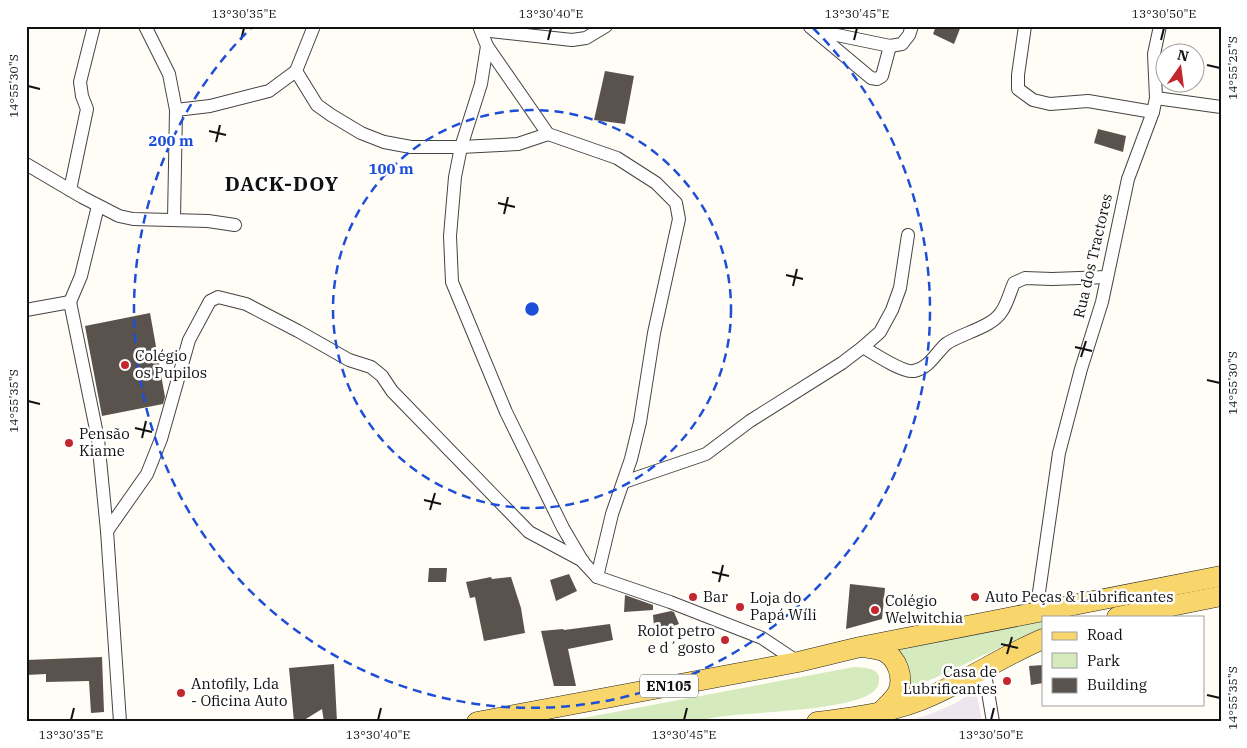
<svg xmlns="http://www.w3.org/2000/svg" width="1247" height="748" font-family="'IBM Plex Serif',serif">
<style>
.industrial{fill:#eee6ef}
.green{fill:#d5ebbd}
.building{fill:#5a524d}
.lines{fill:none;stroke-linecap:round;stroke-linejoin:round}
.street-casing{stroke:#444;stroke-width:14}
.primary-casing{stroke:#222;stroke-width:21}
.street{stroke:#fff;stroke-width:12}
.primary{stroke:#f9d66b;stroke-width:20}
.ticks{fill:none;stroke:#111;stroke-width:2}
.ring{fill:none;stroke:#1d4ed8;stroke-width:2.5;stroke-dasharray:9 6}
.poi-dot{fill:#c4262e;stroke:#fff;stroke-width:2}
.labels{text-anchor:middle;stroke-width:5;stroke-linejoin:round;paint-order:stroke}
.shield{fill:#fff;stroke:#585858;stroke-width:1}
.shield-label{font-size:14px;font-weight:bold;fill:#111}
.street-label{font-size:15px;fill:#111;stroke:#fff}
.poi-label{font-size:15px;fill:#111;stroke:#fff;text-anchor:start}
.district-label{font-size:20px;font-weight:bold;letter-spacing:1px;fill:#111;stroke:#fff}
.centre{fill:#1d4ed8;stroke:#fff;stroke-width:2.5}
.ring-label{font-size:15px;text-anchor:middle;font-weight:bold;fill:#1d4ed8;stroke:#fff;stroke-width:5;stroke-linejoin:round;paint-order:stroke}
.neatline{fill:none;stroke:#111;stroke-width:2}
.ticks-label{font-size:12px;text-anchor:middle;fill:#111}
</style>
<rect width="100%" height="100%" fill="#fffdf5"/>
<polygon class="industrial" points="976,690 982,722 903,722 925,716 954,704"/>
<g class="green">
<path d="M1043 621V628C998 646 956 671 910 688 910 673 909 662 899 650Z"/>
<path d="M854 667C864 668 881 667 879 681 879 685 877 688 874 691 855 710 756 712 725 716 713 717 700 721 688 722 646 724 604 722 562 722Z"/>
</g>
<g class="building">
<polygon points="936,26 961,26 954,44 933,34"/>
<polygon points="605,71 634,76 625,124 594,120"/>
<polygon points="1098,129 1126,136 1123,152 1094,143"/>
<polygon points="150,313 165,397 163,404 102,416 85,326"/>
<polygon points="429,568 447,568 446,582 428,582"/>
<polygon points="569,574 577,591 556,601 550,580"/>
<polygon points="491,577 492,579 511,577 521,608 525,633 484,641 475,597 470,598 466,582"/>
<polygon points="850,584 885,588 882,619 846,629"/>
<polygon points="625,595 653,605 653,610 624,612"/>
<polygon points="671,611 674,612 679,624 665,629 666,636 655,637 653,615"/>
<polygon points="610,624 613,640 568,649 576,686 554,686 541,631 563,629 564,630"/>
<polygon points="102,657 104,712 91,713 89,681 46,682 46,674 26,675 26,660"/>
<polygon points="334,664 337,722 324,722 322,709 301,722 294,722 289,668"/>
<polygon points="1043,665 1043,683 1031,685 1029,666"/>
</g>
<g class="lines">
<defs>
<g id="street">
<polyline points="145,26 169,74 176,110 174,219"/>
<polyline points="479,26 487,46 481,84 461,147 455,177 450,236 452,282 506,412 563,528 583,562 597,577 670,602 762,638 798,662"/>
<polyline points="483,26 481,30 572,40 586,38 606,26"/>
<polyline points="1025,26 1018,75 1018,89 1033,100 1050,104 1088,101 1153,112"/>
<polyline points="810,27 871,78 877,79 882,76 890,46"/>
<polyline points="816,29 832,34 890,46 902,44 909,35 912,26"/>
<polyline points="487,46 548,134 617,158 656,183 676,203 679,219 654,333 640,422 631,459 612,514 597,577"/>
<polyline points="296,71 317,105 331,115 361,133 384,142 411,147 461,147 518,144 548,134"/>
<polyline points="1156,98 1221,107"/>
<polyline points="176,110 210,106 269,91 296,71 314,26"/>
<polyline points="26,164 82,197 119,216 133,219 208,221 235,225"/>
<polyline points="70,190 87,109 82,96 80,82 94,26"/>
<polyline points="70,302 81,276 98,206"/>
<polyline points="26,310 70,302 98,439 107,531 120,722"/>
<path d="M863 347C873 353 903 373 914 371 929 368 936 353 946 344 961 333 992 328 1002 311 1007 304 1010 292 1014 283L1025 278 1052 279 1107 277"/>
<polyline points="624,482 706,454 750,421 842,363 863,347 880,332 892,310 900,288 908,235"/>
<polyline points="107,531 147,474 161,439 189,340 210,301 218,297 246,304 298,331 349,360 371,367 382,376 392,391 529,532 583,561"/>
<polyline points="1036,613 1059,453 1081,369 1102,302 1128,179 1153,112 1156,98 1154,54 1160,26"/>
<polyline points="984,668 993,722"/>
</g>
<g id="primary">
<polyline points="1117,617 1221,596"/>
<path d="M863 647C869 648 877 649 883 651 898 658 904 678 898 692 895 699 885 707 880 713"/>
<polyline points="477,722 798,662 860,647 1221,576"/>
<path d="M817 722C857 717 897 712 933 695 971 678 1005 655 1043 639"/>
</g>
</defs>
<use href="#street" class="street-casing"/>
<use href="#primary" class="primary-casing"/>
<use href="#street" class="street"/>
<use href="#primary" class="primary"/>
</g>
<path class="ticks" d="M241 40 244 28M548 40 551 28M854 40 857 28M1161 40 1164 28M1207 65 1220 68M28 86 40 89M209 131 226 135M216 142 220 125M498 203 515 207M504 214 508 197M786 275 803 279M793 286 797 269M1075 347 1092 351M1081 357 1086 341M1207 380 1220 383M28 401 40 404M135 428 152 432M142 438 146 421M424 500 441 504M430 510 435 493M712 572 729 576M719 582 723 565M1001 644 1018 648M1007 654 1012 637M1207 695 1220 698M71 720 74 708M378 720 381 708M684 720 687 708M991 720 994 708"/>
<g class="ring">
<circle cx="532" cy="309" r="199"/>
<path d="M813 28A398 398 0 1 1 251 28"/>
</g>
<g class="poi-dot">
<circle cx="125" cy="365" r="5"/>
<circle cx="69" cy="443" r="5"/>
<circle cx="693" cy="597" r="5"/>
<circle cx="975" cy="597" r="5"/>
<circle cx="740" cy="607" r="5"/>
<circle cx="875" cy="610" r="5"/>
<circle cx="725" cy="640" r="5"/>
<circle cx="1007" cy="681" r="5"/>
<circle cx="181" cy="693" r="5"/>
</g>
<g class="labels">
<rect class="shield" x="640" y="674.5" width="58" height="23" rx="4"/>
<g class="shield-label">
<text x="669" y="691">EN105</text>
</g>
<g class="street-label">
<text transform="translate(1093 256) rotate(-77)" y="5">Rua dos Tractores</text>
</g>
<g class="poi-label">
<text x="135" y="361">Colégio<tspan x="135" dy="17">os Pupilos</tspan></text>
<text x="79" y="439">Pensão<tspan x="79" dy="17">Kiame</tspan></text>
<text x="703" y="602">Bar</text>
<text x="985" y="602">Auto Peças &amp; Lubrificantes</text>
<text x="750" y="603">Loja do<tspan x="750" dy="17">Papá Wíli</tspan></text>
<text x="885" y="606">Colégio<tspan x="885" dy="17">Welwitchia</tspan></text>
<text x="715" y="636" text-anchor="end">Rolot petro<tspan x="715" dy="17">e d´gosto</tspan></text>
<text x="997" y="677" text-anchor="end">Casa de<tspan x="997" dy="17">Lubrificantes</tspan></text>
<text x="191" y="689">Antofily, Lda<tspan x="191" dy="17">- Oficina Auto</tspan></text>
</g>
<g class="district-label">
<text x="282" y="191">DACK-DOY</text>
</g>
</g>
<circle cx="532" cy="309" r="8" class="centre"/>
<g class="ring-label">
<text x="171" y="146">200 m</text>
<text x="391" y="174">100 m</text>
</g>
<rect width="1247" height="748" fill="none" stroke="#ffffff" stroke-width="55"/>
<rect x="1042" y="616" width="162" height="90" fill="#ffffff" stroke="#a0a0a0"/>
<rect x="1052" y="632" width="25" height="8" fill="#f9d66b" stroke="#a0a0a0"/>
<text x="1087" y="640" font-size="15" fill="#111111">Road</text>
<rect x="1052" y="653" width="25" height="15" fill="#d5ebbd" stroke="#a0a0a0"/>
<text x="1087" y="666" font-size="15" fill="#111111">Park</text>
<rect x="1052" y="678" width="25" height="15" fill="#5a524d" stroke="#a0a0a0"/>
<text x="1087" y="690" font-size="15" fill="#111111">Building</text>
<g transform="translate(1180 68) rotate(14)"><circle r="24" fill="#ffffff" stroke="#a0a0a0"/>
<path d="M0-4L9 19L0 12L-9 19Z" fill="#c4262e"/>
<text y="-8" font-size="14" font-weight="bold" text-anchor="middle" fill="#111111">N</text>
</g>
<rect x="28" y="28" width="1192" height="692" class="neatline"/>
<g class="ticks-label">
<text x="244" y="18">13°30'35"E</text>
<text x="551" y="18">13°30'40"E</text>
<text x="857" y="18">13°30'45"E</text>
<text x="1164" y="18">13°30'50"E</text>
<text transform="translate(1233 68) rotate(-90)" y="4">14°55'25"S</text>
<text transform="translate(14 86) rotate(-90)" y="4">14°55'30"S</text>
<text transform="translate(1233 383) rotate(-90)" y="4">14°55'30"S</text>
<text transform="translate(14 401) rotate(-90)" y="4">14°55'35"S</text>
<text transform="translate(1233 698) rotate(-90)" y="4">14°55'35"S</text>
<text x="71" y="739">13°30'35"E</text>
<text x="378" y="739">13°30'40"E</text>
<text x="684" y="739">13°30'45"E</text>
<text x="991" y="739">13°30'50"E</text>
</g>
</svg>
